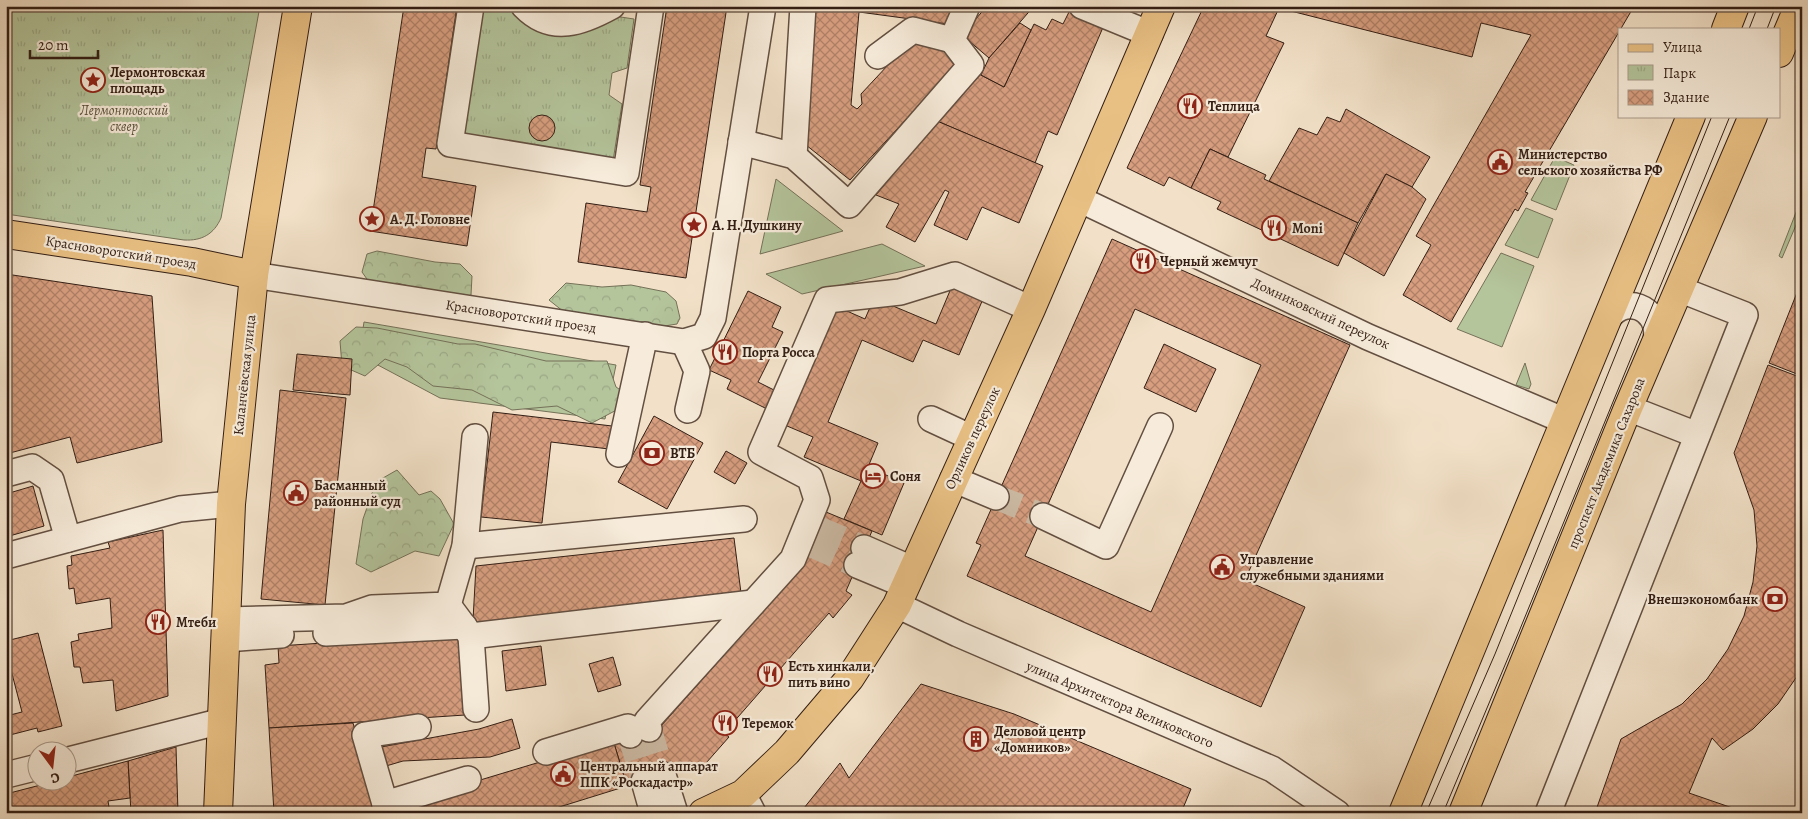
<svg xmlns="http://www.w3.org/2000/svg" width="1808" height="819" font-family="Alegreya,serif">
<style>
.grass{fill:#b4c49b;stroke:#747158}
.forest{fill:url(#forest-crowns);stroke:#747158}
.park{fill:url(#park-tufts);stroke:#747158}
.building{fill:url(#building-cross-hatch);stroke:#331e14;fill-rule:evenodd}
.lines{fill:none;stroke-linecap:round;stroke-linejoin:round}
.minor-tunnel{stroke:#ccbaa4;stroke-width:25;stroke-dasharray:25 12;stroke-linecap:butt}
.minor-casing{stroke:#634f41;stroke-width:28}
.major-casing{stroke:#331e14;stroke-width:30}
.minor{stroke:#f7ecdb;stroke-width:25}
.major{stroke:#e9c084;stroke-width:28}
.tram{stroke:#331e14;stroke-width:1}
.labels{text-anchor:middle;stroke-width:4.5;stroke-linejoin:round;paint-order:stroke}
.poi-label{font-size:14px;font-weight:bold;fill:#331e14;stroke:#f7ecdb;text-anchor:start}
.park-label{font-size:14px;font-style:italic;fill:#5a503c;stroke:#f7ecdb}
.street-label{font-size:14px;fill:#331e14;stroke:#f7ecdb}
</style>
<defs>
<pattern id="forest-crowns" width="20" height="18" patternUnits="userSpaceOnUse" patternTransform="scale(1.25)"><rect width="20" height="18" fill="#b4c49b"/><path d="M2 6a3 3 0 1 1 6 0M12 15a3 3 0 1 1 6 0" fill="none" stroke="#9ba885"/></pattern>
<pattern id="park-tufts" width="24" height="20" patternUnits="userSpaceOnUse" patternTransform="scale(1.25)"><rect width="24" height="20" fill="#b4c49b"/><path d="M3 7l-1-3M5 7V3M7 7l1-3M15 17l-1-3M17 17v-4M19 17l1-3" fill="none" stroke="#9ba885"/></pattern>
<pattern id="building-cross-hatch" width="8" height="8" patternUnits="userSpaceOnUse" patternTransform="scale(1.25)"><rect width="8" height="8" fill="#d79e7f"/><path d="M0 0l8 8M0 8l8-8" fill="none" stroke="#af8067"/></pattern>
</defs>
<rect width="100%" height="100%" fill="#f2e1c8"/>
<filter id="stains"><feTurbulence type="fractalNoise" baseFrequency=".004" numOctaves="4"/><feColorMatrix values="0 0 0 0 .2 0 0 0 0 .09 0 0 0 0 .02 0 0 0 .5 -.17"/></filter>
<radialGradient id="worn" r=".72"><stop offset=".6" stop-color="#630" stop-opacity="0"/><stop offset="1" stop-color="#630" stop-opacity=".3"/></radialGradient>
<g class="grass">
<polygon points="1555,157 1574,165 1556,210 1531,200"/>
<polygon points="776,179 843,231 760,254"/>
<polygon points="1802,197 1802,211 1782,258 1779,256"/>
<polygon points="1526,208 1553,219 1538,258 1505,245"/>
<polygon points="882,244 925,266 802,294 766,274"/>
<polygon points="1501,253 1534,266 1502,347 1457,329"/>
<polygon points="364,322 616,365 605,419 440,398 359,355"/>
<polygon points="1525,363 1531,384 1529,389 1516,385"/>
</g>
<g class="forest">
<polygon points="377,251 435,262 460,264 472,276 471,295 459,299 397,283 382,286 369,282 362,272 367,254"/>
<polygon points="566,283 602,287 631,285 666,292 676,301 680,318 677,324 658,327 564,312 549,300"/>
<polygon points="356,327 377,328 458,344 475,344 546,361 607,361 616,387 625,393 626,405 592,423 557,406 512,410 472,390 433,386 407,367 385,359 365,376 342,366 340,341"/>
<polygon points="397,470 419,495 431,491 440,499 454,524 439,556 415,551 371,572 356,564 363,519 376,482"/>
</g>
<g class="park">
<path d="M6 6H260L221 218C214 234 202 241 184 240L6 214Z"/>
<polygon points="483,6 511,6 524,19 614,16 634,19 627,68 612,73 609,95 622,104 613,161 463,138"/>
</g>
<g class="building">
<polygon points="404,6 457,6 436,149 426,148 422,177 476,186 467,246 370,231"/>
<polygon points="545,6 577,6 575,16 544,12"/>
<polygon points="667,6 727,6 686,278 578,262 586,203 647,212 651,187 640,185"/>
<polygon points="810,6 951,6 948,24 859,12 851,105 857,109 862,104 861,94 916,35 933,41 958,63 850,180 806,145"/>
<polygon points="987,6 1034,6 989,58 962,35"/>
<polygon points="1204,6 1625,6 1633,8 1525,192 1528,193 1518,211 1515,209 1451,322 1403,295 1431,245 1416,236 1531,35 1481,23 1472,57 1279,8 1266,36 1284,43 1228,157 1210,149 1191,188 1169,177 1164,186 1127,168"/>
<polygon points="1070,10 1104,25 1057,135 1048,131 1035,163 937,121 977,73 1004,87 1034,24 1046,30 1052,19 1063,24"/>
<polygon points="1020,23 1031,30 1004,87 981,75 989,58"/>
<polygon points="1346,109 1430,157 1412,187 1386,174 1358,223 1269,181 1299,128 1317,135 1327,117 1340,122"/>
<circle cx="542" cy="128" r="13"/>
<polygon points="937,121 1043,166 1019,223 982,207 967,240 934,225 949,192 945,190 915,242 886,227 899,204 876,195"/>
<polygon points="1210,149 1266,175 1264,179 1358,223 1338,266 1217,209 1221,202 1191,188"/>
<polygon points="1386,174 1412,187 1426,199 1384,276 1344,253"/>
<path d="M1112 239 1350 345 1245 580 1305 607 1261 707 967 576 981 545 976 543ZM1135 309 1261 365 1151 612 1025 556Z"/>
<polygon points="6,274 152,296 162,442 77,463 70,437 6,454"/>
<polygon points="1802,280 1802,376 1769,363"/>
<polygon points="952,286 983,299 959,355 923,340 913,362 862,340 828,422 878,443 868,467 904,483 882,535 844,519 861,481 804,457 813,437 780,423 831,304 865,319 874,298 936,324"/>
<polygon points="748,291 781,307 772,327 783,332 758,382 778,392 769,410 727,389 731,380 709,370"/>
<polygon points="1164,344 1216,369 1196,412 1144,388"/>
<polygon points="297,354 352,359 350,395 293,390"/>
<polygon points="1768,365 1802,378 1802,669 1778,704 1753,729 1723,750 1712,738 1689,793 1747,813 1595,813 1621,739 1682,704 1707,679 1728,649 1744,616 1753,582 1757,546 1754,510 1734,453"/>
<polygon points="280,390 346,398 325,605 261,599"/>
<polygon points="493,412 612,426 609,449 551,442 542,523 481,517"/>
<polygon points="654,416 703,443 667,509 618,482"/>
<polygon points="726,451 747,463 735,484 714,472"/>
<polygon points="33,486 44,526 6,537 6,494"/>
<polygon points="826,512 872,531 846,591 852,595 833,618 829,613 724,733 729,737 699,771 693,766 627,786 613,740 661,726 804,565"/>
<polygon points="163,530 168,696 116,711 113,680 83,683 80,667 74,667 71,642 79,640 78,634 112,628 110,598 76,604 74,588 69,589 67,566 72,565 71,556 110,548 108,542"/>
<polygon points="734,538 741,593 478,624 473,620 476,566"/>
<polygon points="38,633 62,726 38,732 37,728 10,735 6,716 22,712 11,670 6,671 6,641"/>
<polygon points="460,634 465,715 269,728 265,665 279,663 278,646"/>
<polygon points="541,646 546,685 506,691 502,651"/>
<polygon points="613,657 621,685 598,692 589,664"/>
<polygon points="921,684 1014,714 1191,789 1181,813 800,813 840,763 849,778"/>
<polygon points="512,719 520,748 490,757 403,761 386,766 381,747 479,729"/>
<polygon points="6,720 11,741 6,742"/>
<polygon points="353,723 379,813 274,813 269,728"/>
<polygon points="613,740 627,786 540,813 407,813 404,803"/>
<polygon points="176,747 178,813 131,813 128,761"/>
<polygon points="128,761 130,798 108,801 110,813 6,813 6,794 52,782 68,782 68,777"/>
</g>
<g class="lines">
<g class="minor-tunnel">
<polyline points="996,497 1043,516"/>
<polyline points="819,529 864,548"/>
<polyline points="812,545 857,565"/>
<polyline points="649,729 663,775"/>
<polyline points="630,735 644,781"/>
</g>
<defs>
<g id="minor">
<polyline points="471,6 450,144 626,173 651,6"/>
<path d="M524 6C552 35 583 22 612 6"/>
<polyline points="1082,6 1150,34"/>
<polyline points="878,56 913,30 952,40"/>
<polyline points="741,142 794,156 849,205 971,65 952,40 967,6"/>
<polyline points="794,156 803,6"/>
<polyline points="1079,199 1368,337 1565,421"/>
<polyline points="254,275 684,342 704,336 713,318 763,6"/>
<path d="M1605 324C1620 291 1663 306 1656 342"/>
<polyline points="684,342 697,371 688,410"/>
<polyline points="1628,408 1697,435"/>
<polyline points="931,419 972,438"/>
<polyline points="619,454 645,335"/>
<polyline points="6,474 32,467 51,480 68,539"/>
<polyline points="953,479 996,497"/>
<polyline points="1043,516 1106,546 1160,426"/>
<polyline points="465,546 744,519"/>
<polyline points="864,548 912,569"/>
<polyline points="6,556 180,509 231,504"/>
<polyline points="857,565 905,585"/>
<polyline points="448,605 471,636 753,603"/>
<polyline points="897,605 958,634 1272,769 1337,813"/>
<polyline points="226,620 346,617 372,608 448,605 465,546 475,437"/>
<polyline points="326,633 464,626"/>
<polyline points="471,636 476,709"/>
<polyline points="226,639 281,635"/>
<polyline points="649,729 647,721 793,559 817,500 810,478 761,452 827,300 900,292 955,275 1031,309"/>
<polyline points="546,752 628,727 630,735"/>
<polyline points="68,760 222,721"/>
<polyline points="6,775 38,767"/>
<polyline points="663,775 675,813"/>
<polyline points="644,781 653,813"/>
<polyline points="743,794 753,813"/>
<polyline points="385,804 365,735 418,727"/>
<polyline points="386,813 385,804 468,779"/>
<polyline points="1548,813 1745,315 1679,289"/>
</g>
<g id="major">
<polyline points="1726,29 1735,6"/>
<polyline points="1779,53 1799,6"/>
<polyline points="6,234 192,262 254,275"/>
<polyline points="218,813 231,504 254,275 298,6"/>
<polyline points="703,813 743,794 787,752 850,678 897,605 1031,309 1161,6"/>
<polyline points="1403,813 1691,116"/>
<polyline points="1463,813 1628,408 1753,116"/>
</g>
</defs>
<use href="#minor" class="minor-casing"/>
<use href="#major" class="major-casing"/>
<use href="#minor" class="minor"/>
<use href="#major" class="major"/>
<g class="tram">
<polyline points="1749,29 1758,6"/>
<polyline points="1767,29 1776,6"/>
<polyline points="1426,813 1495,654 1712,116"/>
<polyline points="1443,813 1518,634 1730,116"/>
</g>
</g>
<defs>
<symbol id="sight-ring" viewBox="-11 -11 22 22"><circle r="9.5" fill="#f7ecdb" stroke="#8f2418" stroke-width="1.5"/><path d="M0-6L1.8-2.2L6-1.7L2.9 1.2L3.7 5.4L0 3.3L-3.7 5.4L-2.9 1.2L-6-1.7L-1.8-2.2Z" fill="#8f2418"/></symbol>
<symbol id="restaurant-ring" viewBox="-11 -11 22 22"><circle r="9.5" fill="#f7ecdb" stroke="#8f2418" stroke-width="1.5"/><path d="M-5-6h1v4h1v-4h1v4h1v-4h1v5L-1.5 .5V6h-2V.5L-5-1ZM5-6V6H3V1.5H1.5Q1.5-4 5-6Z" fill="#8f2418"/></symbol>
<symbol id="civic-ring" viewBox="-11 -11 22 22"><circle r="9.5" fill="#f7ecdb" stroke="#8f2418" stroke-width="1.5"/><path d="M-.6-6.5H3V-4.5H.6V-3L4-1V1h2V6H-6V1h2V-1L-.6-3ZM-1.2 2.5V6h2.4V2.5Z" fill="#8f2418"/></symbol>
<symbol id="bank-ring" viewBox="-11 -11 22 22"><circle r="9.5" fill="#f7ecdb" stroke="#8f2418" stroke-width="1.5"/><path d="M-6-4H6V4H-6ZM0-2.3a2.3 2.3 0 1 0 0 4.6a2.3 2.3 0 1 0 0-4.6Z" fill="#8f2418"/></symbol>
<symbol id="hotel-ring" viewBox="-11 -11 22 22"><circle r="9.5" fill="#f7ecdb" stroke="#8f2418" stroke-width="1.5"/><path d="M-6-4.5h1.5V1H6V5H4.5V3h-9V5H-6ZM-4 0a1.8 1.8 0 1 1 3.6 0ZM.5 0V-2.5h3Q6-2.5 6 0Z" fill="#8f2418"/></symbol>
<symbol id="building-ring" viewBox="-11 -11 22 22"><circle r="9.5" fill="#f7ecdb" stroke="#8f2418" stroke-width="1.5"/><path d="M-4-6H4V6H1V3H-1V6H-4ZM-2.5-4.3h1.7v1.8h-1.7ZM.8-4.3h1.7v1.8H.8ZM-2.5-1h1.7V.8h-1.7ZM.8-1h1.7V.8H.8Z" fill="#8f2418"/></symbol>
</defs>
<g fill-rule="evenodd">
<use href="#sight-ring" x="79" y="66" width="28" height="28"/>
<use href="#restaurant-ring" x="1176" y="92" width="28" height="28"/>
<use href="#civic-ring" x="1486" y="148" width="28" height="28"/>
<use href="#sight-ring" x="358" y="205" width="28" height="28"/>
<use href="#sight-ring" x="680" y="211" width="28" height="28"/>
<use href="#restaurant-ring" x="1260" y="214" width="28" height="28"/>
<use href="#restaurant-ring" x="1129" y="247" width="28" height="28"/>
<use href="#restaurant-ring" x="711" y="338" width="28" height="28"/>
<use href="#bank-ring" x="638" y="439" width="28" height="28"/>
<use href="#hotel-ring" x="859" y="462" width="28" height="28"/>
<use href="#civic-ring" x="282" y="479" width="28" height="28"/>
<use href="#civic-ring" x="1208" y="553" width="28" height="28"/>
<use href="#bank-ring" x="1761" y="585" width="28" height="28"/>
<use href="#restaurant-ring" x="144" y="608" width="28" height="28"/>
<use href="#restaurant-ring" x="756" y="660" width="28" height="28"/>
<use href="#restaurant-ring" x="711" y="709" width="28" height="28"/>
<use href="#building-ring" x="962" y="725" width="28" height="28"/>
<use href="#civic-ring" x="549" y="760" width="28" height="28"/>
</g>
<g class="labels">
<g class="poi-label">
<text x="110" y="77">Лермонтовская<tspan x="110" dy="16">площадь</tspan></text>
<text x="1208" y="111">Теплица</text>
<text x="1518" y="159">Министерство<tspan x="1518" dy="16">сельского хозяйства РФ</tspan></text>
<text x="390" y="224">А. Д. Головне</text>
<text x="712" y="230">А. Н. Душкину</text>
<text x="1292" y="233">Moni</text>
<text x="1160" y="266">Черный жемчуг</text>
<text x="742" y="357">Порта Росса</text>
<text x="670" y="458">ВТБ</text>
<text x="890" y="481">Соня</text>
<text x="314" y="490">Басманный<tspan x="314" dy="16">районный суд</tspan></text>
<text x="1240" y="564">Управление<tspan x="1240" dy="16">служебными зданиями</tspan></text>
<text x="1758" y="604" text-anchor="end">Внешэкономбанк</text>
<text x="176" y="627">Мтеби</text>
<text x="788" y="671">Есть хинкали,<tspan x="788" dy="16">пить вино</tspan></text>
<text x="742" y="728">Теремок</text>
<text x="994" y="736">Деловой центр<tspan x="994" dy="16">«Домников»</tspan></text>
<text x="580" y="771">Центральный аппарат<tspan x="580" dy="16">ППК «Роскадастр»</tspan></text>
</g>
<g class="park-label">
<text x="124" y="115">Лермонтовский<tspan x="124" dy="16">сквер</tspan></text>
</g>
<g class="street-label">
<text transform="translate(121 252) rotate(9)" y="5">Красноворотский проезд</text>
<text transform="translate(1321 313) rotate(25)" y="5">Домниковский переулок</text>
<text transform="translate(521 316) rotate(9)" y="5">Красноворотский проезд</text>
<text transform="translate(244 375) rotate(-84)" y="5">Каланчёвская улица</text>
<text transform="translate(972 438) rotate(-65)" y="5">Орликов переулок</text>
<text transform="translate(1606 463) rotate(-68)" y="5">проспект Академика Сахарова</text>
<text transform="translate(1120 704) rotate(23)" y="5">улица Архитектора Великовского</text>
</g>
</g>
<rect width="1808" height="819" fill="none" stroke="#f2e1c8" stroke-width="25"/>
<rect x="8" y="8" width="1793" height="804" fill="none" stroke="#331e14" stroke-width="2.5"/>
<rect x="12" y="12" width="1783" height="794" fill="none" stroke="#331e14"/>
<rect x="1618" y="28" width="162" height="90" fill="#f7ecdb" stroke="#a99a8b"/>
<rect x="1628" y="44" width="25" height="8" fill="#e9c084" stroke="#a99a8b"/>
<text x="1663" y="52" font-size="15" fill="#331e14">Улица</text>
<rect x="1628" y="65" width="25" height="15" fill="url(#park-tufts)" stroke="#a99a8b"/>
<text x="1663" y="78" font-size="15" fill="#331e14">Парк</text>
<rect x="1628" y="90" width="25" height="15" fill="url(#building-cross-hatch)" stroke="#a99a8b"/>
<text x="1663" y="102" font-size="15" fill="#331e14">Здание</text>
<g transform="translate(52 766) rotate(165)"><circle r="24" fill="#f7ecdb" stroke="#a99a8b"/>
<path d="M0-4L9 19L0 12L-9 19Z" fill="#8f2418"/>
<text y="-8" font-size="14" font-weight="bold" text-anchor="middle" fill="#331e14">С</text>
</g>
<path d="M30 50v8h68v-8" fill="none" stroke="#331e14" stroke-width="2.5"/>
<text x="38" y="50" font-size="15" fill="#331e14" stroke="#f7ecdb" stroke-width="4" paint-order="stroke">20 m</text>
<rect width="100%" height="100%" filter="url(#stains)"/>
<rect width="100%" height="100%" fill="url(#worn)"/>
</svg>
